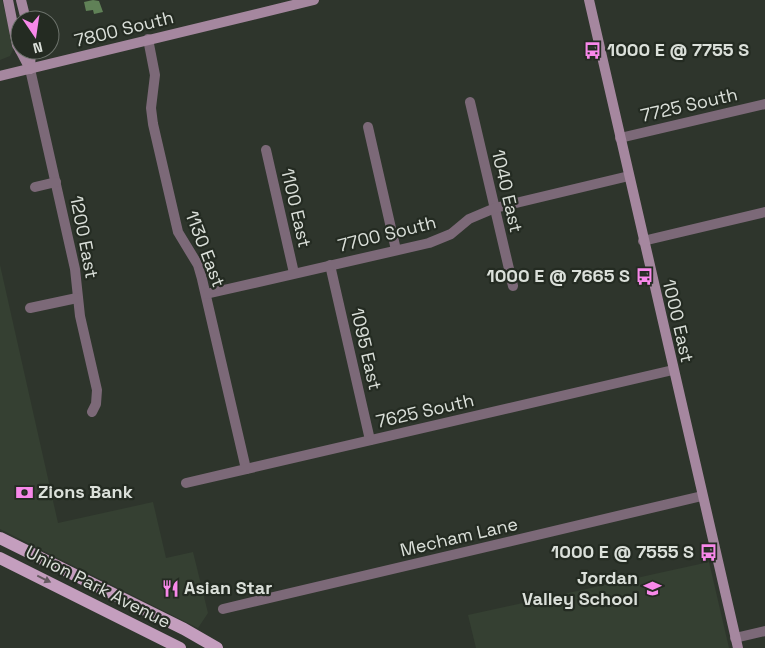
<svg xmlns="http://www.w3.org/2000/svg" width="765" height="648" font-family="'Space Grotesk',sans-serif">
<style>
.built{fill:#354032}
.water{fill:#608157}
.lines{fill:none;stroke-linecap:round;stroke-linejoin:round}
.street{stroke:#7c6978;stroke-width:10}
.secondary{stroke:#a5879f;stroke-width:10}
.primary{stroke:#c49ebe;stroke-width:12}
.oneway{fill:#645960}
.labels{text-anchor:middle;stroke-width:4.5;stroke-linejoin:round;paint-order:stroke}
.street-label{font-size:18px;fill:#dbe0da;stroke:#242b22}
.poi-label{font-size:18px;font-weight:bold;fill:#dbe0da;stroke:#242b22;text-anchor:start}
</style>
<rect width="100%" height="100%" fill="#2e352c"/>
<g class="built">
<polygon points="0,0 2,0 14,48 10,56 0,60"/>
<polygon points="0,265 58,523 153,502 166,558 193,552 208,613 198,628 0,529"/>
<polygon points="709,562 729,648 476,648 468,615"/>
</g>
<polygon class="water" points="93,0 99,1 103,12 94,14 93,10 86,11 84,2"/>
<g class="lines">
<g class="street">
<polyline points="148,39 155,75 151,108 153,124 178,232 198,265 202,279 246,469"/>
<polyline points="30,69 75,269 80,316 97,390 96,404 92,412"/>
<polyline points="470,102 513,286"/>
<polyline points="368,127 396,250"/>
<polyline points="620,138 765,104"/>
<polyline points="266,150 294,273"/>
<polyline points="35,187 56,182"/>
<polyline points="643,241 765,212"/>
<polyline points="330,265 370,440"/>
<polyline points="206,294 429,243 451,234 469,219 495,208 629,176"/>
<polyline points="30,308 77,298"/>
<polyline points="186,483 673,370"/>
<polyline points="223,609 702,496"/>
<polyline points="735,638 765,631"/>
</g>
<g class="secondary">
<polyline points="8,0 17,45 20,50"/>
<polyline points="21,0 26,20"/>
<polyline points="589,0 738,648"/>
<polyline points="20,50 30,69"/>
<polyline points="30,68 31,50"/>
<polyline points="0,76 314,0"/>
</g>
<g class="primary">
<polyline points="0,538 184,629 217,648"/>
<polyline points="0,558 180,648"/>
</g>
</g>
<defs><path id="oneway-solid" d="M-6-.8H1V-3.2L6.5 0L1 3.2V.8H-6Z" transform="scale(1.25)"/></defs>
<use class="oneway" href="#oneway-solid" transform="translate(44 579) rotate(26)"/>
<defs>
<symbol id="bus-bare" viewBox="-9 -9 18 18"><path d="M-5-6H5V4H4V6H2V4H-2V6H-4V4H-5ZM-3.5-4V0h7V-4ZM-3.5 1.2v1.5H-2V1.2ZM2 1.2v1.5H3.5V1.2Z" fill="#f888ea" stroke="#242b22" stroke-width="2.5" paint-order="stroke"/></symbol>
<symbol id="bank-bare" viewBox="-9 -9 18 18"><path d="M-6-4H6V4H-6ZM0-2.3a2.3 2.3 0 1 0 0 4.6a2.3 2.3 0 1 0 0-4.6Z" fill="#f888ea" stroke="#242b22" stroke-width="2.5" paint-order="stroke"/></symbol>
<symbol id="restaurant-bare" viewBox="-9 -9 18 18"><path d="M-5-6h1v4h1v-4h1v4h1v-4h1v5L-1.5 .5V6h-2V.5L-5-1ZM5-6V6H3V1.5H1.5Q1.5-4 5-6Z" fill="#f888ea" stroke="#242b22" stroke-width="2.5" paint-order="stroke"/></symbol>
<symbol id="school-bare" viewBox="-9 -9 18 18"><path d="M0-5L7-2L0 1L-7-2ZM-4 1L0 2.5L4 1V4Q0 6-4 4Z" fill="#f888ea" stroke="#242b22" stroke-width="2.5" paint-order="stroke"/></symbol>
</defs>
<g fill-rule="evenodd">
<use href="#bus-bare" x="580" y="38" width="25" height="25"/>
<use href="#bus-bare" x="632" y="264" width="25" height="25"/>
<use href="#bank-bare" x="12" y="480" width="25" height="25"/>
<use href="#bus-bare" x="696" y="540" width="25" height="25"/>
<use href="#restaurant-bare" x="158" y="576" width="25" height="25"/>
<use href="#school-bare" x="640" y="576" width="25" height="25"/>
</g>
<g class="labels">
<g class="street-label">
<text transform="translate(124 29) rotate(-14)" y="6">7800 South</text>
<text transform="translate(689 105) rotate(-13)" y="6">7725 South</text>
<text transform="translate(507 191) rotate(77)" y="6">1040 East</text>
<text transform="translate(296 208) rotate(77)" y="6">1100 East</text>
<text transform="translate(387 234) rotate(-14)" y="6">7700 South</text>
<text transform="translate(84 237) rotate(79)" y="6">1200 East</text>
<text transform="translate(205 249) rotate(69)" y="6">1130 East</text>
<text transform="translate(678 321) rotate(77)" y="6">1000 East</text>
<text transform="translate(366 349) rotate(77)" y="6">1095 East</text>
<text transform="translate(425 411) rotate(-13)" y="6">7625 South</text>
<text transform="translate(459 537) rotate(-13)" y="6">Mecham Lane</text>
<text transform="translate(98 587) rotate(27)" y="6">Union Park Avenue</text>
</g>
<g class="poi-label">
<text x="607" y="56">1000 E @ 7755 S</text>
<text x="630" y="282" text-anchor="end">1000 E @ 7665 S</text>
<text x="38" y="498">Zions Bank</text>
<text x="694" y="558" text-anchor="end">1000 E @ 7555 S</text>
<text x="638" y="584" text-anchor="end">Jordan<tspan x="638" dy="21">Valley School</tspan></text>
<text x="184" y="594">Asian Star</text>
</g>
</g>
<g transform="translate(35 35) rotate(167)"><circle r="24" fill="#242b22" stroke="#6d736c"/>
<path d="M0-4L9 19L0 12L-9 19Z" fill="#f888ea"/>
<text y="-8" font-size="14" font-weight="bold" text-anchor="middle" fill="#dbe0da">N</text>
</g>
</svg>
